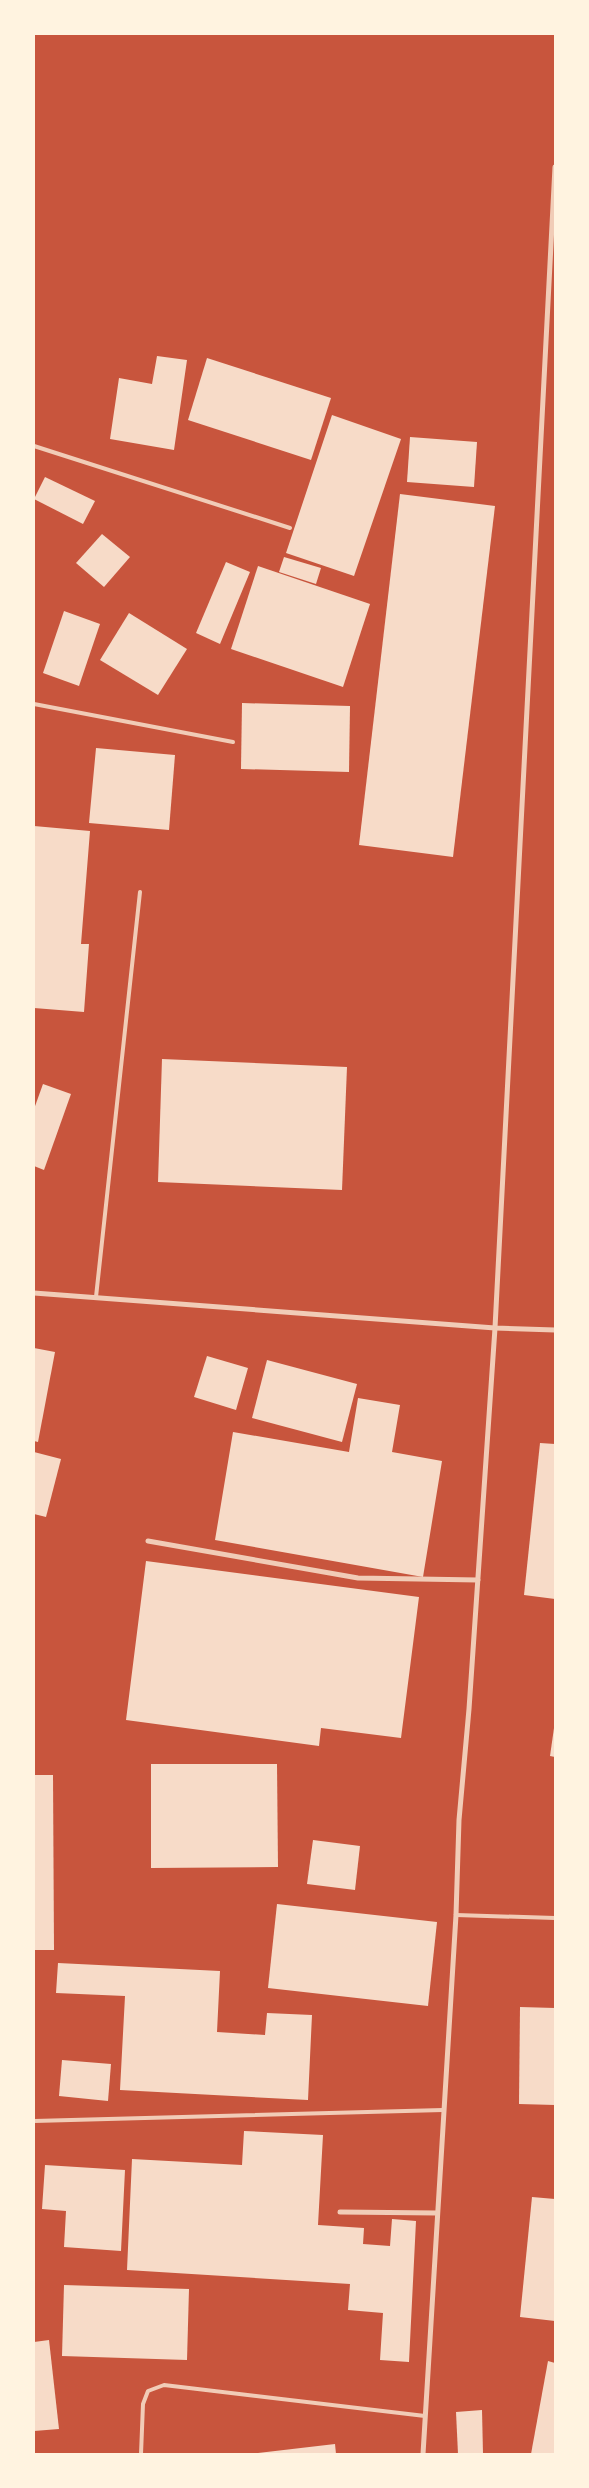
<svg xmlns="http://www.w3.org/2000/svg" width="589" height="2488" font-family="'Open Sans',sans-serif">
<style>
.building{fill:#f7dbc8}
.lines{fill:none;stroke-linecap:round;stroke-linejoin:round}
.service{stroke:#f1ccb7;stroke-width:4}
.minor{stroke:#f1ccb7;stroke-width:5}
</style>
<rect width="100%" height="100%" fill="#c8553d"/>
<g class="building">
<polygon points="157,356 187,360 174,450 110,439 119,378 152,384"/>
<polygon points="207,358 331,398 311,460 188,420"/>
<polygon points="332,415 401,439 354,576 286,553"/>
<polygon points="410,437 477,442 474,487 407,482"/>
<polygon points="45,477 95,501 83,524 34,499"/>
<polygon points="400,494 495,506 453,857 359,845"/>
<polygon points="102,534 130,557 104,587 76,563"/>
<polygon points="284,557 321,568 316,584 279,572"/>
<polygon points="226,562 250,572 220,644 196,633"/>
<polygon points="258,566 370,604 343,687 231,649"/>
<polygon points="64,611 100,624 79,686 43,673"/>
<polygon points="129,613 187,649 158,695 100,660"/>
<polygon points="242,703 350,706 349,772 241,769"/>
<polygon points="96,748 175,755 169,830 89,823"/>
<polygon points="34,826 90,831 81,944 89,944 84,1012 34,1008"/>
<polygon points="162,1059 347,1067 342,1190 158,1182"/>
<polygon points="43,1084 71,1094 44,1170 34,1166 34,1109"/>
<polygon points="34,1348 55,1352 38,1442 34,1441"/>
<polygon points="207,1356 248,1368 236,1410 194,1397"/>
<polygon points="267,1360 357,1384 342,1442 252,1418"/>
<polygon points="358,1398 400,1405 392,1452 442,1461 423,1577 215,1540 233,1432 349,1452"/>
<polygon points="540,1443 555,1444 555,1599 524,1595"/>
<polygon points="34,1452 61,1459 46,1517 34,1514"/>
<polygon points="146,1561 419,1597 401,1738 321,1728 319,1746 126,1720"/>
<polygon points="554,1728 555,1728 555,1757 550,1756"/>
<polygon points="151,1764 277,1764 278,1867 151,1868"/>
<polygon points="34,1775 53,1775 54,1950 34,1950"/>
<polygon points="313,1840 360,1846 355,1890 307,1884"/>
<polygon points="277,1904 437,1922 428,2006 268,1988"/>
<polygon points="58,1963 220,1971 217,2032 265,2035 267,2013 312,2015 308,2100 120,2090 125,1996 56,1993"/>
<polygon points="520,2007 555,2008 555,2105 519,2104"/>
<polygon points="62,2060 111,2064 108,2101 59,2096"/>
<polygon points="244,2131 323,2135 318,2225 364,2228 363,2244 390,2246 392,2219 416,2221 409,2362 380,2360 383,2313 348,2310 350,2284 127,2270 132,2159 242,2165"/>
<polygon points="45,2165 125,2170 121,2251 64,2247 66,2211 42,2209"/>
<polygon points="532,2197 555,2199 555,2321 520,2317"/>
<polygon points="64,2285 189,2289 187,2360 62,2356"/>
<polygon points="49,2340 59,2429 34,2431 34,2342"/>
<polygon points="548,2361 555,2363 555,2454 531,2454"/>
<polygon points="482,2410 483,2454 458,2454 456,2412"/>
<polygon points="335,2444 336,2454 258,2454 258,2453"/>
</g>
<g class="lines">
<g class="service">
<polyline points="34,446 290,528"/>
<polyline points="34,704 233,742"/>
<polyline points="96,1297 140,892"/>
<polyline points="456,1915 555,1918"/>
<polyline points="34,2121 443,2110"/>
<polyline points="141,2454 143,2404 148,2391 164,2385 425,2416"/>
</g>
<g class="minor">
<polyline points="34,1293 495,1328 555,1330"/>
<polyline points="148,1541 358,1578 478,1580"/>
<polyline points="340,2212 437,2213"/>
<polyline points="423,2454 456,1915 459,1820 469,1709 495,1328 555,167"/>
</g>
</g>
<rect width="589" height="2488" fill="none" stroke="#fff3e0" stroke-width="70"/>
</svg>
